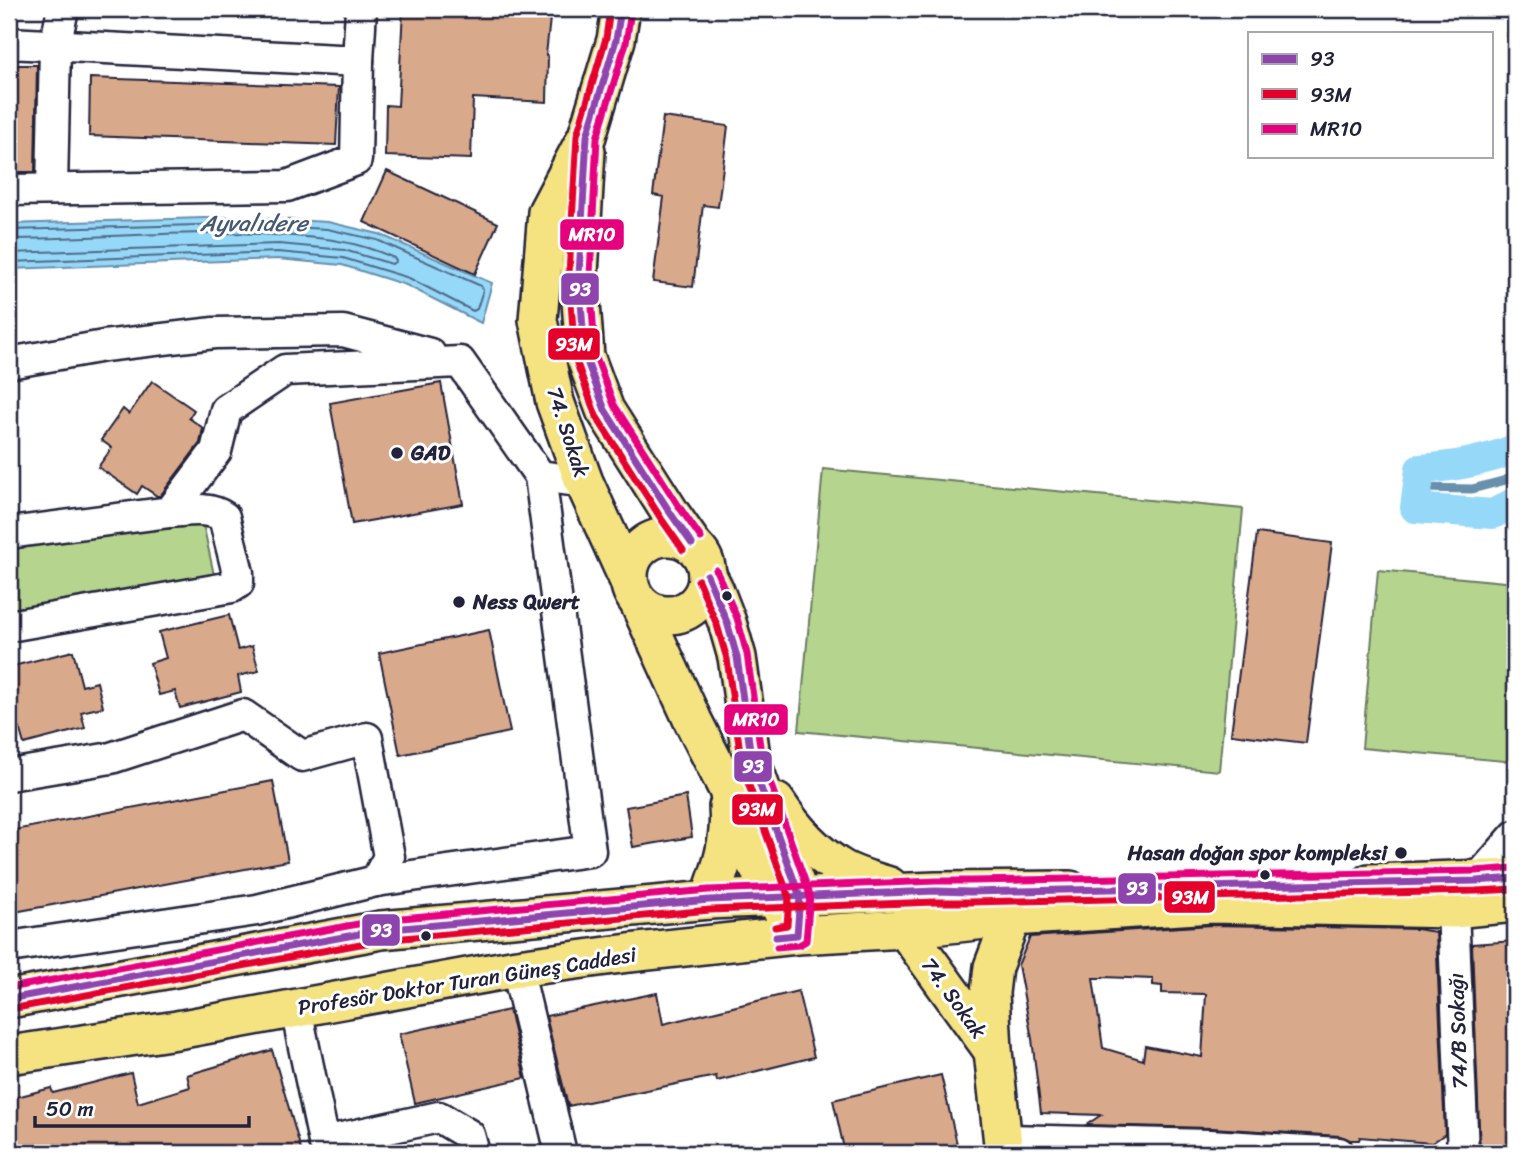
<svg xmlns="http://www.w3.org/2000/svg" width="1524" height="1162" font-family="Sriracha,sans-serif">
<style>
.green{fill:#b5d48e;stroke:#6c7b64;stroke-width:2}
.water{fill:#96d8f8;stroke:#688fac;stroke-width:2}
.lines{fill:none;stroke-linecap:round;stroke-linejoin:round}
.shore{stroke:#506b87;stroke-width:2}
.stream{stroke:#688fac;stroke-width:9}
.canal{stroke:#96d8f8;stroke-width:30}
.building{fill:#d9a98b;stroke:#22223b;stroke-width:2;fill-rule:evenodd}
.minor-casing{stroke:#22223b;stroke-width:35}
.major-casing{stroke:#22223b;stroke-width:42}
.minor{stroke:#fff;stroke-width:30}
.major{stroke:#f5e382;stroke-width:37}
.bus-1-casing{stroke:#fff;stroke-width:12}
.bus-2-casing{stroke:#fff;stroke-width:12}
.bus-3-casing{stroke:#fff;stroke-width:12}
.bus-1{stroke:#8e44ad;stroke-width:7}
.bus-2{stroke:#e4002b;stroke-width:7}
.bus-3{stroke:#e5007d;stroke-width:7}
.poi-dot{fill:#22223b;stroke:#fff;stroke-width:2.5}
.labels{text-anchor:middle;stroke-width:6;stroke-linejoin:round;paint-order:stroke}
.street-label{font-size:21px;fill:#22223b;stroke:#fff}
.poi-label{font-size:21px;font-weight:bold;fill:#22223b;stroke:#fff;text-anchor:start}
.water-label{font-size:23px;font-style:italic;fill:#455974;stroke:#fff}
.line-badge{stroke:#fff;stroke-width:2.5}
.badge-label{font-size:19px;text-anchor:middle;font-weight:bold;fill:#fff}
</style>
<rect width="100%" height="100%" fill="#fff"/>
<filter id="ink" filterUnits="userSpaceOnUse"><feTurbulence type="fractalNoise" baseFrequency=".0143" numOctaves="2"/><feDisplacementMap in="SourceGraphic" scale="14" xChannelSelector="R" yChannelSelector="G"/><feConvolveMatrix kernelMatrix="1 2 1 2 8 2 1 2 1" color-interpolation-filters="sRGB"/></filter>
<g filter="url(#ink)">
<g class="green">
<polygon points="823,469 1243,509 1219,771 799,731"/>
<polygon points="201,514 214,575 9,610 9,527"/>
<polygon points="1378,570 1515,583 1515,762 1362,748"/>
</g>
<polygon class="water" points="236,217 328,222 379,234 492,283 481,323 406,285 342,265 278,259 9,269 9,224"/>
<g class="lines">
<g class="shore">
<polyline points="9,230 236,224 327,229 377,240 481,286 483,290 477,309 473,311 409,278 343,258 278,252 9,262"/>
<path d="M9 239C97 239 186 229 275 235 317 237 355 240 394 258L396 261 392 264 344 250 279 244 9 253"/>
</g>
<polyline class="stream" points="1419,488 1472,489 1506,480 1515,475"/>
<path class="canal" d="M1515 449C1485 461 1453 467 1420 469L1415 508 1493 514 1515 502"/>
</g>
<g class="building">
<polygon points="403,9 551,9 546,55 548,56 547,102 473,98 471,159 385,156 386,105 398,106"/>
<polygon points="9,65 37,65 35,172 9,172"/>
<polygon points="90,78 339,87 336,145 89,136"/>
<polygon points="663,117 728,126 718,207 703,205 693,287 653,282 664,197 653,195"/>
<polygon points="387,171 498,223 475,274 364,222"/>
<polygon points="152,381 194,410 189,418 203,428 200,443 160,496 157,496 142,486 137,494 98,467 112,448 101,440 123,409 129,414"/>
<polygon points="441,383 463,504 352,524 330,403"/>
<polygon points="1257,533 1332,543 1306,743 1231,734"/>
<polygon points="229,615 238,650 252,646 259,671 238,676 241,692 180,708 175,691 159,695 150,663 166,658 159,632"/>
<polygon points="489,630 510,732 400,755 379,653"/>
<polygon points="73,651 82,686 97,682 103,707 81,712 85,728 24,744 19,727 9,730 9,667"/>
<polygon points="273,781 288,861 9,913 9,831"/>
<polygon points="686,796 692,837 633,847 626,807"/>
<path d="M1212 925 1416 929 1436 932 1445 1134 1432 1143 1360 1137 1359 1140H1350L1340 1136 1211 1128 1086 1125 1101 1115 1041 1113 1032 1039 1018 965 1030 937ZM1103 977 1153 979V985L1162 986V993L1206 994 1202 1057 1145 1046 1143 1060 1103 1048 1093 978H1103Z"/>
<polygon points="1515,941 1515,1153 1480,1153 1472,944"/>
<polygon points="798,991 814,1057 717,1081 716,1076 568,1106 546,1016 657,993 663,1024"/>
<polygon points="509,1010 525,1078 415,1103 399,1034"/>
<polygon points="272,1050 302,1153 9,1153 9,1099 51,1088 53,1093 131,1073 138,1103 190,1087 187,1075"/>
<polygon points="941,1075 957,1144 918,1153 845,1153 833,1100"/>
</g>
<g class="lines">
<defs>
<g id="minor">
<polyline points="9,43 358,61"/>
<polyline points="52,189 55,46 63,9"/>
<polyline points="9,190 287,186 356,160 358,61 361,9"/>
<polyline points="9,363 104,346 214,333 343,331 430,354"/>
<polyline points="9,533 170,512 216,451 226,410 285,370 460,362 540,476 584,482"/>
<path d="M9 626 232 587 238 583V573L224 517C208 506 188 511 170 512"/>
<polyline points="9,775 111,758 243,715 302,756 367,738 389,857 376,881"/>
<polyline points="1476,881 1515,836"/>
<polyline points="1453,909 1463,1153"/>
<polyline points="9,947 257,910 376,881 590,851 540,476"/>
<polyline points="517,968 561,1153"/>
<polyline points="296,1009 324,1142 439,1117 469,1135 474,1153"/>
<polyline points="1003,1140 1210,1145 1339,1153"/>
</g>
<g id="major">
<polyline points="621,9 616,40 587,136 547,212 538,320 555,402 584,482 628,579"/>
<polyline points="586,151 579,275 585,356 605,410 671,514 692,544"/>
<circle cx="668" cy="576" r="39"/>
<polyline points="707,575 715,591 727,622 737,657 752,763 800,897 798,920"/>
<polyline points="639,603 693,721 727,788 755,862 785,916"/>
<path d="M776 802C793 828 815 853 842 869 856 877 874 881 889 886"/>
<polyline points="1369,883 1515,878"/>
<path d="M709 900C721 869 731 840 728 807"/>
<polyline points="905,929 993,1051"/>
<polyline points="9,999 381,930 709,900 936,891 1070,890"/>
<polyline points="9,1055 177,1030 517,968 629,953 797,935 905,929 1012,917 1212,904 1453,909 1515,903"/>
<polyline points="1004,1153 993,1051 990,993 993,967 1012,917 1027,904"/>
</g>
</defs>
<use href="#minor" class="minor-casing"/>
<use href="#major" class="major-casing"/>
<use href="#minor" class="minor"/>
<use href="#major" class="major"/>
<defs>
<g id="bus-1">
<polyline points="621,9 616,40 587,136 579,275 585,356 605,410 671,514 692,544"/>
<polyline points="707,575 727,622 737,657 752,763 800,897 797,935 776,937"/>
<polyline points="9,999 381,930 709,900 936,891 970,892 1476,881 1515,878"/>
</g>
<g id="bus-2">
<polyline points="610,9 606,38 577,135 569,274 575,358 596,416 662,520 683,550"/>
<polyline points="698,580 717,625 727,659 742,766 789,898 787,925 775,927"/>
<polyline points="11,1009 382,940 710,910 936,902 970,902 1476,891 1515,889"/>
</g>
<g id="bus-3">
<polyline points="631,11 626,43 597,138 590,275 595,354 614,405 680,508 701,538"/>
<polyline points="716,570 737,618 747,654 762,760 810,895 806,941 799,945 777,947"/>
<polyline points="9,988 380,920 708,890 936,881 970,881 1475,871 1514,868"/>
</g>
</defs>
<use href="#bus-1" class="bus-1-casing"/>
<use href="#bus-2" class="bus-2-casing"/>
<use href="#bus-3" class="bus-3-casing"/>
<use href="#bus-1" class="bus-1"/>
<use href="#bus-2" class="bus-2"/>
<use href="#bus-3" class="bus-3"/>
</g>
</g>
<g class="poi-dot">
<circle cx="397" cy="453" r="7"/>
<circle cx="727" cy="596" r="6"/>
<circle cx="459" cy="602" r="7"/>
<circle cx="1401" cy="853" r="7"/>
<circle cx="1265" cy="875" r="6"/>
<circle cx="426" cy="936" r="6"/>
</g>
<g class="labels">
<g class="street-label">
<text transform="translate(568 432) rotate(72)" y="7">74. Sokak</text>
<text transform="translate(467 981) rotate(-9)" y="7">Profesör Doktor Turan Güneş Caddesi</text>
<text transform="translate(954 998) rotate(54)" y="7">74. Sokak</text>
<text transform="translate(1458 1031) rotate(-92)" y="7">74/B Sokağı</text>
</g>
<g class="poi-label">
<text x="411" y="460">GAD</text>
<text x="473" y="609">Ness Qwert</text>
<text x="1387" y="860" text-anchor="end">Hasan doğan spor kompleksi</text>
</g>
<g class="water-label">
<text x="254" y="231">Ayvalıdere</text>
</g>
</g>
<g class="line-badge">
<rect x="559" y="218" width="66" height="33" rx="7" fill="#e5007d"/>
<rect x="560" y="272" width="40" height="34" rx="7" fill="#8e44ad"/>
<rect x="547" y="327" width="54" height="34" rx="7" fill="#e4002b"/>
<rect x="723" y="703" width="66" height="33" rx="7" fill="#e5007d"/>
<rect x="733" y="750" width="40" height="33" rx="7" fill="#8e44ad"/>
<rect x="731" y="793" width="53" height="33" rx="7" fill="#e4002b"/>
<rect x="1117" y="872" width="40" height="33" rx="7" fill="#8e44ad"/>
<rect x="1163" y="880" width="53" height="34" rx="7" fill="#e4002b"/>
<rect x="361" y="913" width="40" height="34" rx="7" fill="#8e44ad"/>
</g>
<g class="badge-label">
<text x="592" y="241">MR10</text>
<text x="580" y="296">93</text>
<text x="574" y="351">93M</text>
<text x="756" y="726">MR10</text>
<text x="753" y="773">93</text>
<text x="757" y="816">93M</text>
<text x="1137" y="895">93</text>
<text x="1190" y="904">93M</text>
<text x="381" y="937">93</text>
</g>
<rect width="1524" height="1162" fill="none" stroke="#fff" stroke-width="35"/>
<rect x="18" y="18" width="1489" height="1127" fill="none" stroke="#22223b" stroke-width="2.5" filter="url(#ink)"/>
<rect x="1248" y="32" width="245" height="126" fill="#ffffff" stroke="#a7a7b1" stroke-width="2"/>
<rect x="1262" y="54" width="35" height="10" fill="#8e44ad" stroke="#a7a7b1" stroke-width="2"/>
<text x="1310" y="66" font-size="21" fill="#22223b">93</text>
<rect x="1262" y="89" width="35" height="10" fill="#e4002b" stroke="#a7a7b1" stroke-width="2"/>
<text x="1310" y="102" font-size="21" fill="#22223b">93M</text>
<rect x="1262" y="124" width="35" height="10" fill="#e5007d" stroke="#a7a7b1" stroke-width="2"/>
<text x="1310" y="136" font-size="21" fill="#22223b">MR10</text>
<path d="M35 1116v10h214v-10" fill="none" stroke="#22223b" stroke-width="3.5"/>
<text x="46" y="1116" font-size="21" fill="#22223b" stroke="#ffffff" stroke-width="5" paint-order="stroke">50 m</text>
</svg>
